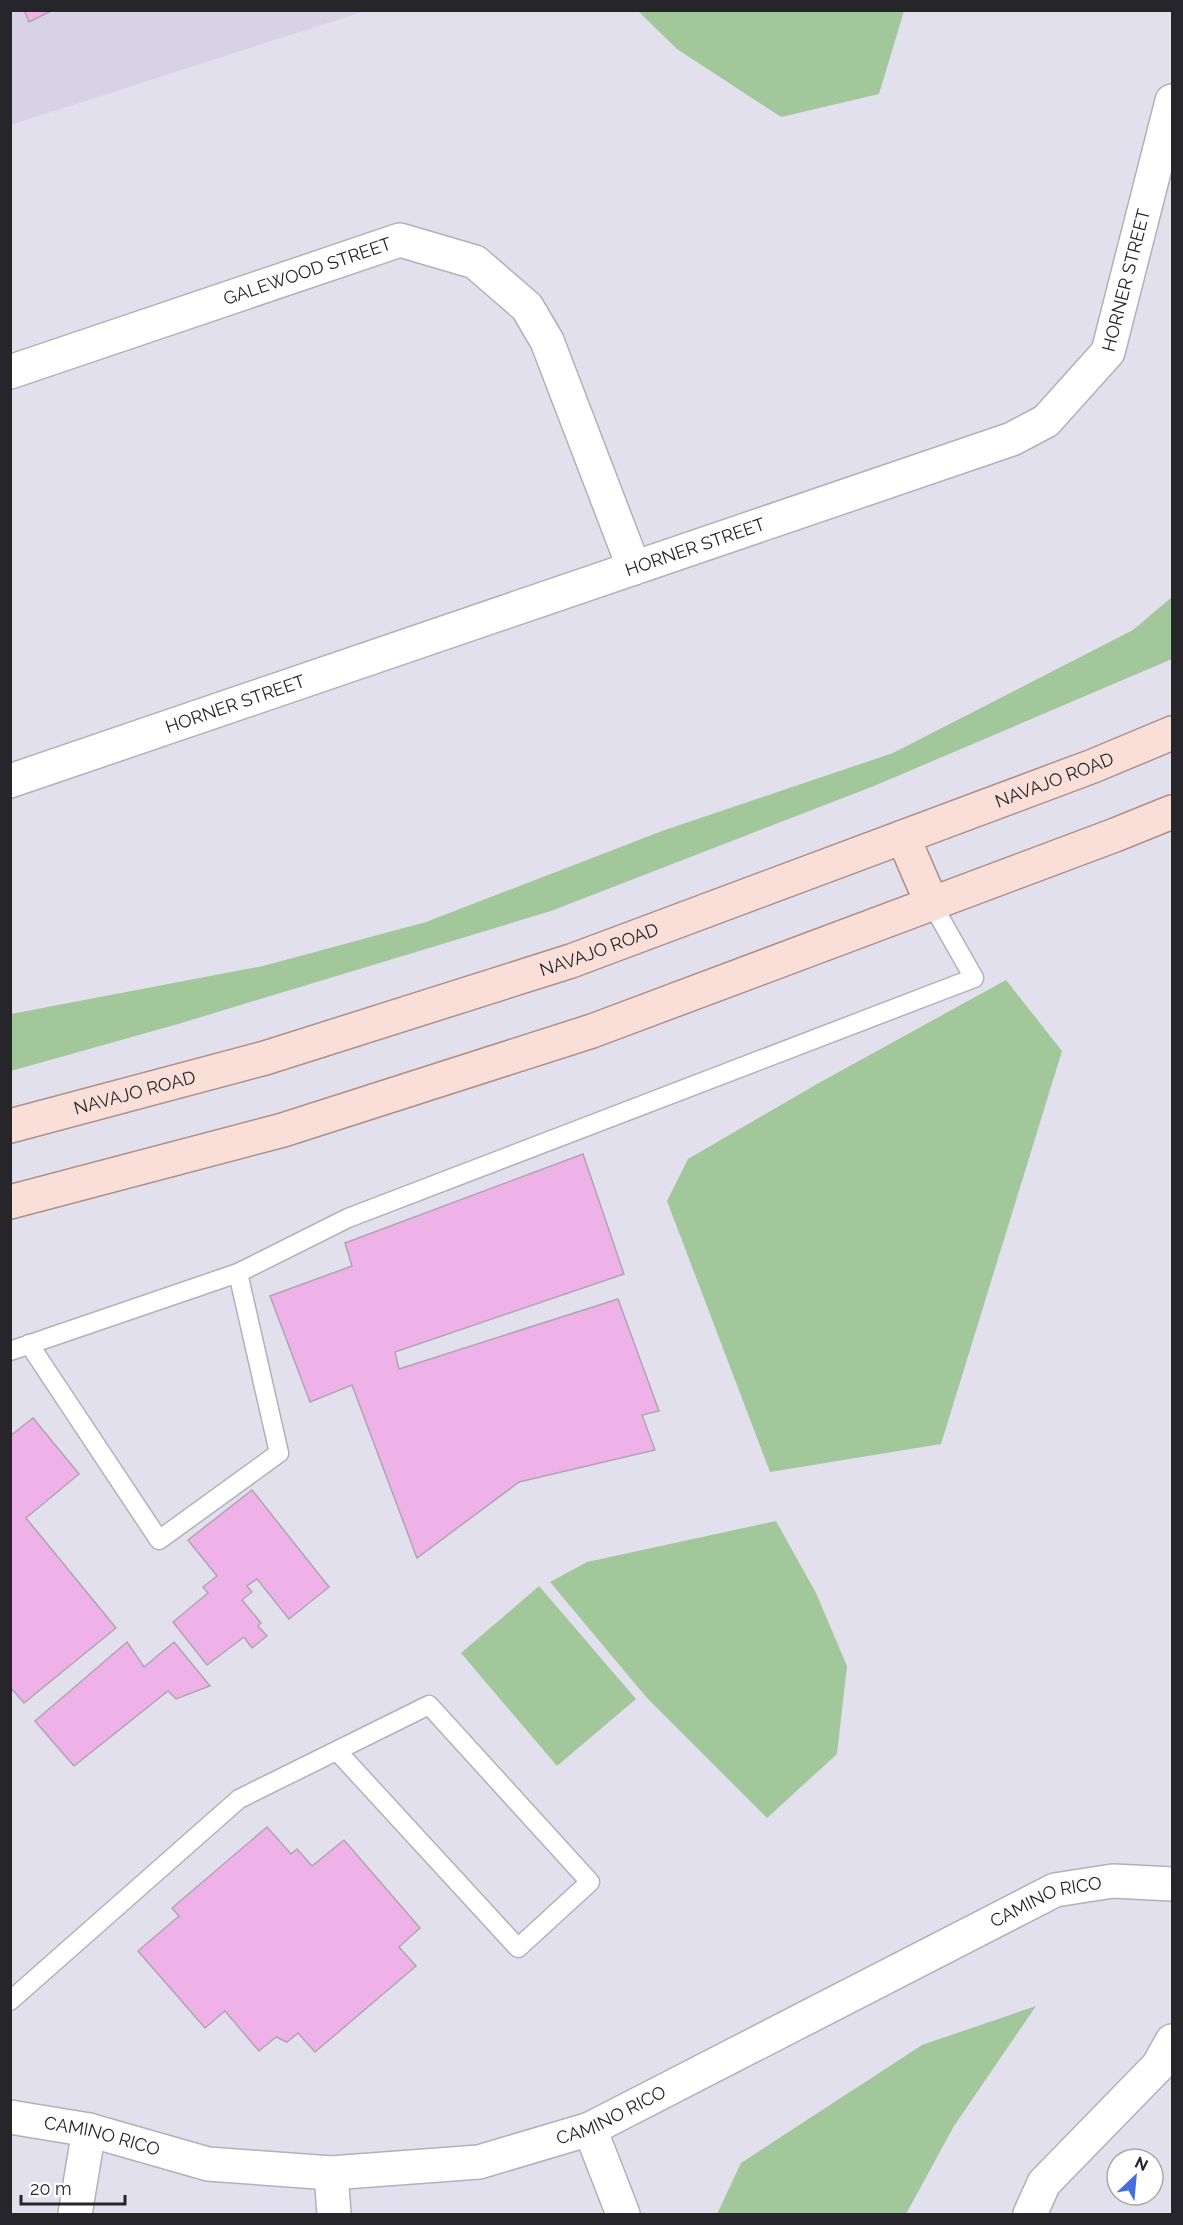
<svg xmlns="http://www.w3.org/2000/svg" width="1183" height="2225" font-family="Raleway,sans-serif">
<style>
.built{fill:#d7d2e6}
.green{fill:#a1c79b}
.building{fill:#efb2e8;stroke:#b0a5ae;stroke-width:1.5}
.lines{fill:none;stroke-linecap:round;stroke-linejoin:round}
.lane-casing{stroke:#b2b0bc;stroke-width:21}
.street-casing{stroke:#b2b0bc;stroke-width:36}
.secondary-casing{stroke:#b2b0bc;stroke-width:36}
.primary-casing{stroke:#ad9089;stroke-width:36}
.lane{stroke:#fff;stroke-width:18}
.street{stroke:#fff;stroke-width:33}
.secondary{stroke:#fff;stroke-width:33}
.primary{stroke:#f9dfd7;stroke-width:33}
.labels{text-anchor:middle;stroke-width:4.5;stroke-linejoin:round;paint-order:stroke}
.street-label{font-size:18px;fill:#26252a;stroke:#fff}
</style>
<rect width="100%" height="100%" fill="#e3e0ed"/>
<polygon class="built" points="11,11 365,11 11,125"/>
<g class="green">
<polygon points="638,11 904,11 879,94 781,117 677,49"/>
<polygon points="1172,597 1172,659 874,786 551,911 178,1024 11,1071 11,1014 263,966 426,922 662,831 893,753 1133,630"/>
<polygon points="1006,980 1062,1051 941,1444 770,1472 667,1201 688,1159 817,1084"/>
<polygon points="776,1521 816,1593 847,1666 837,1754 767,1818 647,1698 550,1582 587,1562"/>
<polygon points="539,1586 636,1699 557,1766 461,1653"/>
<polygon points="1036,2006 954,2126 906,2214 717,2214 741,2163 922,2045"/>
</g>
<g class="building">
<polygon points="24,10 53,10 29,22"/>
<polygon points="583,1154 624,1274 395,1352 399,1369 618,1299 659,1411 642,1415 655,1450 519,1482 417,1558 352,1385 310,1402 270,1296 352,1266 345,1243"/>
<polygon points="33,1418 79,1474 26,1518 116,1628 24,1703 10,1687 10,1436"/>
<polygon points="252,1490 329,1587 289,1619 257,1579 247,1586 252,1592 242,1600 261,1623 258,1626 267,1636 252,1648 244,1637 207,1665 173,1622 208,1593 203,1587 217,1576 188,1540"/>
<polygon points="127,1642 144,1667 174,1642 210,1686 176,1699 168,1691 74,1766 35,1721"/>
<polygon points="267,1827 291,1854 297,1849 312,1866 344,1840 420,1928 399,1947 416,1966 315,2052 298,2033 287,2042 276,2037 259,2051 225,2011 205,2028 138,1951 179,1916 172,1908"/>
</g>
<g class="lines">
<defs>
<g id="lane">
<polyline points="29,1344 159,1540 279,1453 238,1273"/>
<polyline points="10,1351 238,1273 348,1218 974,978 932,904"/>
<polyline points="10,2001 239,1799 429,1705 590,1882 518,1948 337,1751"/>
</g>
<g id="street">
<path id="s1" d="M10 372 400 240 475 262 527 307 547 341 634 568"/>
<path id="s2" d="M10 781 1012 439 1046 421 1108 352 1172 101"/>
<polyline points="590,2129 623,2214"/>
<polyline points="331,2173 334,2214"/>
<polyline points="75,2214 89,2130"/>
<polyline points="1030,2214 1044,2183 1158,2066 1172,2041"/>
</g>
<g id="secondary">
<path id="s3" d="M10 2117 89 2130 208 2164 331 2173 479 2162 590 2129 1055 1890 1113 1881 1172 1884"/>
</g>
<g id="primary">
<polyline points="903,837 932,904"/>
<path id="s4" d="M10 1126 265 1058 571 961 1093 766 1172 733"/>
<polyline points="10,1202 283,1130 592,1031 1115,835 1172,812"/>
</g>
</defs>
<use href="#lane" class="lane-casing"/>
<use href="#street" class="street-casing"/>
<use href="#secondary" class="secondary-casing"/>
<use href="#primary" class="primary-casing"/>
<use href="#lane" class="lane"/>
<use href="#street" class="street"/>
<use href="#secondary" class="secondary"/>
<use href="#primary" class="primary"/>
</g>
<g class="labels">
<g class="street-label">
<text dy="6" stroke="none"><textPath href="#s1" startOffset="314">GALEWOOD STREET</textPath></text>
<text dy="6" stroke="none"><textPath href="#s2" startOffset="1264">HORNER STREET</textPath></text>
<text dy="6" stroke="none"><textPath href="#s2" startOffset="724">HORNER STREET</textPath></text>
<text dy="6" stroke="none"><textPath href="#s2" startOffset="238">HORNER STREET</textPath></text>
<text dy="6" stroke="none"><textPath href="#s4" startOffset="1101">NAVAJO ROAD</textPath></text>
<text dy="6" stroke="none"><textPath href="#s4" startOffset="615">NAVAJO ROAD</textPath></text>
<text dy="6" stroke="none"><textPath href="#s4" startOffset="129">NAVAJO ROAD</textPath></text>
<text dy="6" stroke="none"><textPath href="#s3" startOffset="1102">CAMINO RICO</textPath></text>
<text dy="6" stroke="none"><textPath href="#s3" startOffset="616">CAMINO RICO</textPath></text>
<text dy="6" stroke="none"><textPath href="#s3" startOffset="94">CAMINO RICO</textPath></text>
</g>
</g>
<rect width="1183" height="2225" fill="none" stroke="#26252a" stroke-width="24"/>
<g transform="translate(1135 2177) rotate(26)"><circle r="28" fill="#ffffff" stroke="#a8a8aa" stroke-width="1.5"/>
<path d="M0-4.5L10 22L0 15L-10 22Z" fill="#466ee0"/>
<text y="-9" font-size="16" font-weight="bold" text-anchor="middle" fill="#26252a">N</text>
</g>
<path d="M21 2195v9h104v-9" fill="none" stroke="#26252a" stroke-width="3"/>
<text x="30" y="2195" font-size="18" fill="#26252a" stroke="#ffffff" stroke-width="4.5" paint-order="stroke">20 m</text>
</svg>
